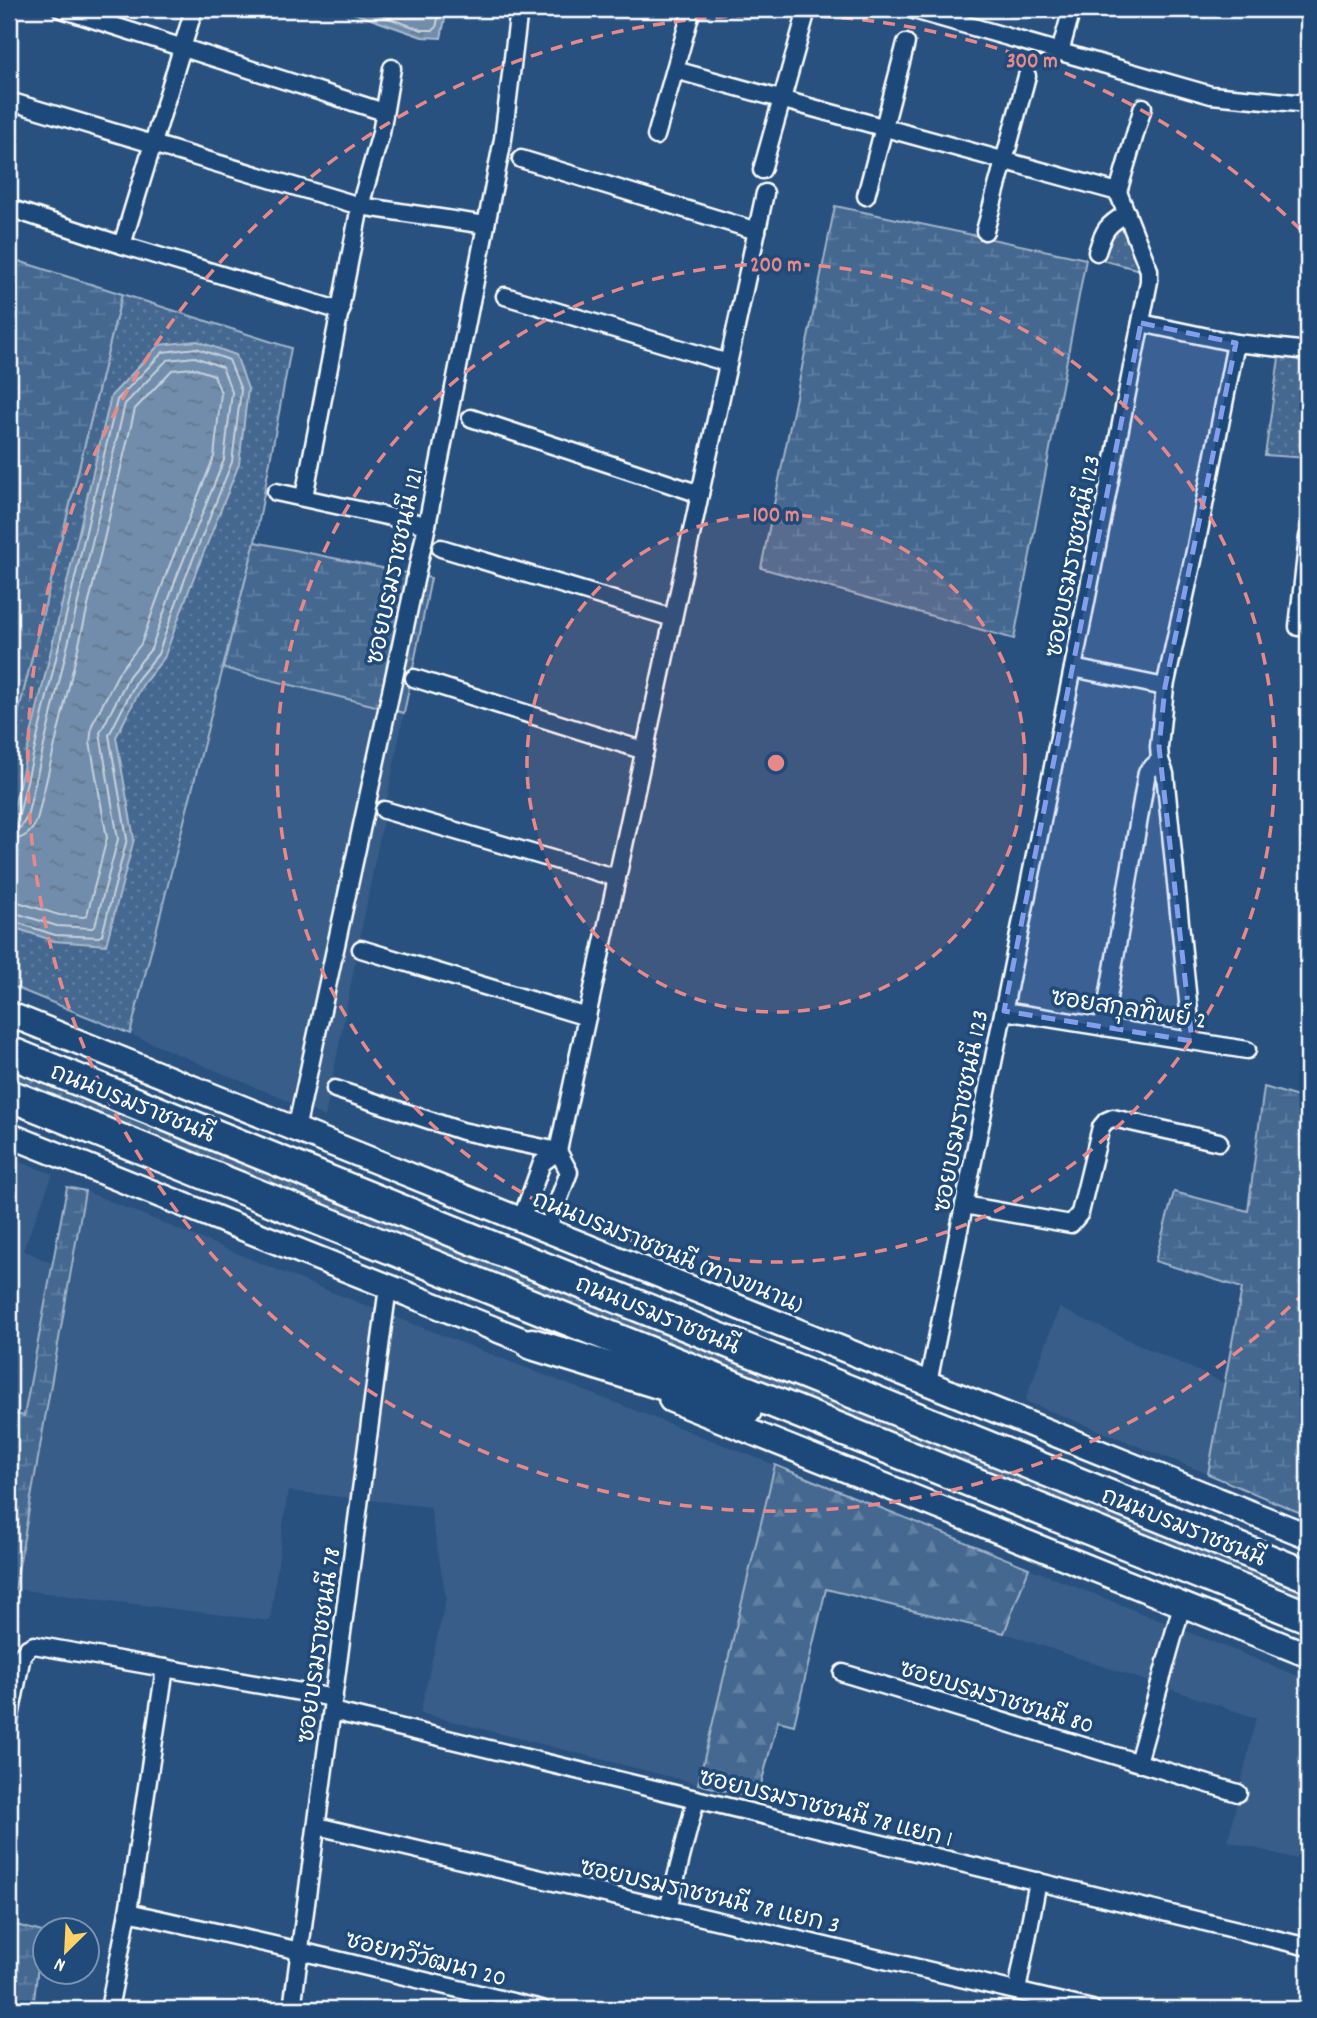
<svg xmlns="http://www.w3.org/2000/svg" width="1317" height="2018" font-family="Dekko,'Playpen Sans Thai',sans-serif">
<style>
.built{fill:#375d88}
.grass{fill:url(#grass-dots);stroke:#a2b4c8;stroke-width:2}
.forest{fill:url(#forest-firs);stroke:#a2b4c8;stroke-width:2}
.wetland{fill:url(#wetland-marsh);stroke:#a2b4c8;stroke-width:2}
.water{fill:url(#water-ripples);stroke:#aabbcd;stroke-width:2}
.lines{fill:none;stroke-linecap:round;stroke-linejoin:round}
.shore{stroke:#c6d1dd;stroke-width:2}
.street-casing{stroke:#fff;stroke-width:21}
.secondary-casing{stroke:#fff;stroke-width:28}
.highway-casing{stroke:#fff;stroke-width:35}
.street{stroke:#1f4a7a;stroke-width:16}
.secondary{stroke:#1f4a7a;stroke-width:23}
.highway{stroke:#1f4a7a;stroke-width:30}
.marked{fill:#839eea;fill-opacity:0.2;stroke:#839eea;stroke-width:5;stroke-dasharray:14 9;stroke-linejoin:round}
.ring{fill:none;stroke:#e88989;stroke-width:3.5;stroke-dasharray:12 9}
.labels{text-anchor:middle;stroke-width:7;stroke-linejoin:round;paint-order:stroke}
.street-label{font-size:24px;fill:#fff;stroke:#1f4a7a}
.centre{fill:#e88989;stroke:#1f4a7a;stroke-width:3.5}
.ring-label{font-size:21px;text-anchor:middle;font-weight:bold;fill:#e88989;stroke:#1f4a7a;stroke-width:7;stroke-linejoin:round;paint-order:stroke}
</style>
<defs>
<pattern id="grass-dots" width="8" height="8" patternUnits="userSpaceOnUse" patternTransform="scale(1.75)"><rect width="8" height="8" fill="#446890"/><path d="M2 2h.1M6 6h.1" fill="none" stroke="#607fa1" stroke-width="1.8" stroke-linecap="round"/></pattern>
<pattern id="forest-firs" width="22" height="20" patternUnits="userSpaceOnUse" patternTransform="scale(1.75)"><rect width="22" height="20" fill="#446890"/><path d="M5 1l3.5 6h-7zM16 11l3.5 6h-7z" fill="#607fa1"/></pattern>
<pattern id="wetland-marsh" width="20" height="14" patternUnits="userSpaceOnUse" patternTransform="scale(1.75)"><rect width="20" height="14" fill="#446890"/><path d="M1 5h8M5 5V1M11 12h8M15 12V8" fill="none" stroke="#607fa1"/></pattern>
<pattern id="water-ripples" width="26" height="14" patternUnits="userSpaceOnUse" patternTransform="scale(1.75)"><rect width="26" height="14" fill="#718dab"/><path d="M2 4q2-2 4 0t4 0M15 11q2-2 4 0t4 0" fill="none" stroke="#64768a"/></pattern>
</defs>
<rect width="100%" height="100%" fill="#28517f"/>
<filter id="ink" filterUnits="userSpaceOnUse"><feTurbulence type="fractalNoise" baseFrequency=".0143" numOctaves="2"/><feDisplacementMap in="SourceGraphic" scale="14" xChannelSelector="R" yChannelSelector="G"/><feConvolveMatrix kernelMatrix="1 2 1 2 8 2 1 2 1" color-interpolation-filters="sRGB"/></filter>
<g filter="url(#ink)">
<g class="built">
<polygon points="223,668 404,713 325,1117 130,1034"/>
<polygon points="9,1158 53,1174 23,1250 52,1263 23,1417 9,1412"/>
<polygon points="85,1191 316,1286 775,1465 698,1784 420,1713 446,1598 430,1507 288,1491 270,1621 15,1589"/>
<polygon points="1059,1308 1224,1383 1208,1474 1025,1401"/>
<polygon points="1029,1568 1308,1680 1308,1862 1228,1841 1256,1718 1004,1633"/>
</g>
<g class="grass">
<polygon points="1122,221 1131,235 1140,270 1102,260 1109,230"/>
<polygon points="122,294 291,348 255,542 130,1034 9,985 9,750"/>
<polygon points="1280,351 1308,353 1308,458 1265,455"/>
<polygon points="9,1066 1308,1590 1308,1607 9,1086"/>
</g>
<polygon class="forest" points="775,1465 1029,1568 1004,1633 826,1589 794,1725 778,1721 757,1799 698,1784"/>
<g class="wetland">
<polygon points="835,206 1086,259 1014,639 761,568"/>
<polygon points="9,258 122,294 9,750"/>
<polygon points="255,542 431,578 404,713 223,668"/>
<polygon points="1264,1087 1308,1100 1308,1516 1208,1474 1242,1288 1155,1261 1174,1192 1248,1211"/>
<polygon points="67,1187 85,1191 15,1589 9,1588 9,1412 24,1416"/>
<polygon points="9,1923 42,1932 34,2000 74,2009 9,2009"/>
</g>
<g class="water">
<polygon points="342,9 447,9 441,38 422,37"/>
<polygon points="197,341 236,355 248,389 239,464 192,582 164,658 143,684 116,737 134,839 106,945 54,941 9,926 9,828 111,396 159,345"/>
</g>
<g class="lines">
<g class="shore">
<polyline points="363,9 422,30 433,30 436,28 440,9"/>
<polyline points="9,821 16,820 19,815 117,400 163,352 196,348 229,360 241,390 232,462 185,579 158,654 137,680 109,735 127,839 102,935 99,937 55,935 9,920"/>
<polyline points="9,830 21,827 27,817 125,404 167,360 195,357 222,367 232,392 224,460 177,576 151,649 129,676 100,733 118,839 95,926 92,928 57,926 9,911"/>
<path d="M9 840C23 840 32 833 37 820L135 409 172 370 193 368 214 375 221 393 214 457 167 572 141 644 119 672 92 725 90 742 107 838 87 915 84 917 59 915 18 902 9 901"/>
</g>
<defs>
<g id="street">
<polyline points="61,9 384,112"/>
<polyline points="910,9 1211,95 1308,104"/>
<polyline points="1060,52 1072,9"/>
<polyline points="675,70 1118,192 1149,270 1149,281 1073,668 928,1383"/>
<polyline points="9,101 360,206 486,225"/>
<polyline points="656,136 692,9"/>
<polyline points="521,159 757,231"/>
<polyline points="762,170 805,17"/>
<polyline points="1118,192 1143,107"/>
<polyline points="866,196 906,43"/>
<polyline points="9,208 122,245 341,311"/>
<polyline points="985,231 1027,76"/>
<polyline points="122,245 194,9"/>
<path d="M1097 252C1104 229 1107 225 1127 213"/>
<polyline points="505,296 728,363"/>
<polyline points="1141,323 1236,343 1308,351"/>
<polyline points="471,418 700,494"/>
<polyline points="276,492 427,525"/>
<polyline points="304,497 360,206 381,133 392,68"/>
<polyline points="441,548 673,618"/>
<polyline points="1298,627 1308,537"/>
<polyline points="1073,668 1165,687"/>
<polyline points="414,678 645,751"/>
<polyline points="384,810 617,878"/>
<polyline points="361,949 587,1017"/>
<polyline points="1004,1011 1247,1050"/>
<polyline points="1103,1027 1147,772 1160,760"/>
<polyline points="1192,1041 1165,774 1160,760 1159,747 1165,687 1195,551 1236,343"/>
<polyline points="335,1089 462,1131 558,1151 765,193"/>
<polyline points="296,1130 427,525 503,139 519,9"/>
<polyline points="964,1205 1071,1224 1080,1213 1101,1127 1106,1121 1113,1118 1219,1142"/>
<polyline points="521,1220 542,1163 558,1151 569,1172 547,1230"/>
<polyline points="843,1673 1238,1793"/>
<polyline points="332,1711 1308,1947"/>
<polyline points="9,1722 22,1655 28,1648 34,1645 334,1698"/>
<polyline points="1138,1762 1182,1605"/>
<polyline points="317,1826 1092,2009"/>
<polyline points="668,1909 696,1799"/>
<polyline points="128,1912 300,1951 542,2009"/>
<polyline points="1017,1991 1038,1881"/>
<polyline points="109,2009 128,1912 165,1668"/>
<polyline points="292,2009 388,1287"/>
</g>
<g id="secondary">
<polyline points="9,1014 1308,1536"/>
<polyline points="9,1135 545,1349"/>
<polyline points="671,1400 1308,1655"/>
</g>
<g id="highway">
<polyline points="9,1052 1308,1576"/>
<polyline points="9,1095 1308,1617"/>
<polyline points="532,1344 746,1410"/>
</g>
</defs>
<use href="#street" class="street-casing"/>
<use href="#secondary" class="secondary-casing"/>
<use href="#highway" class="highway-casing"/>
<use href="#street" class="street"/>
<use href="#secondary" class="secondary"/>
<use href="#highway" class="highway"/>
</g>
</g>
<path class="marked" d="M1141 323 1236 343 1165 687 1159 747 1192 1041 1004 1011Z"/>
<circle cx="776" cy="763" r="249" fill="#e88989" fill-opacity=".12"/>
<g class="ring">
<circle cx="776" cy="763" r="249"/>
<circle cx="776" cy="763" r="499"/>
<path d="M1305 1292A748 748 0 1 1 1305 234"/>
</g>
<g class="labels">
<g class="street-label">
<text transform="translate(1072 556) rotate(-79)" y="8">ซอยบรมราชชนนี 123</text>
<text transform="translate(394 566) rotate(-78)" y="8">ซอยบรมราชชนนี 121</text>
<text transform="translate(1129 1008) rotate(9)" y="8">ซอยสกุลทิพย์ 2</text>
<text transform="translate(133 1102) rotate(22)" y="8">ถนนบรมราชชนนี</text>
<text transform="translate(960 1111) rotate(-79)" y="8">ซอยบรมราชชนนี 123</text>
<text transform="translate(668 1251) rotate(22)" y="8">ถนนบรมราชชนนี (ทางขนาน)</text>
<text transform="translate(658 1314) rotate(22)" y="8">ถนนบรมราชชนนี</text>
<text transform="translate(1184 1526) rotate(22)" y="8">ถนนบรมราชชนนี</text>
<text transform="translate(318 1645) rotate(-82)" y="8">ซอยบรมราชชนนี 78</text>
<text transform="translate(997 1696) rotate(17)" y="8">ซอยบรมราชชนนี 80</text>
<text transform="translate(826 1807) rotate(14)" y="8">ซอยบรมราชชนนี 78 แยก 1</text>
<text transform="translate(710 1895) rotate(13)" y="8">ซอยบรมราชชนนี 78 แยก 3</text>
<text transform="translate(426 1958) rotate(14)" y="8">ซอยทวีวัฒนา 20</text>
</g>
</g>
<circle cx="776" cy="763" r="10" class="centre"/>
<g class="ring-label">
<text x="1032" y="67">300 m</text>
<text x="776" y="271">200 m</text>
<text x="776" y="521">100 m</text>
</g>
<rect width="1317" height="2018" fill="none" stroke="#1f4a7a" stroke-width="35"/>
<rect x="18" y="18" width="1282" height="1983" fill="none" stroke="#fff" stroke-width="2.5" filter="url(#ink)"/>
<g transform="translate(66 1951) rotate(204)"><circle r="33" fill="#1f4a7a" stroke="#7992af" stroke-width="2"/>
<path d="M0-5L12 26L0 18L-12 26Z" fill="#ffd166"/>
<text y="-10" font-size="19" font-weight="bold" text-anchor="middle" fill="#ffffff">N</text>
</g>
</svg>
